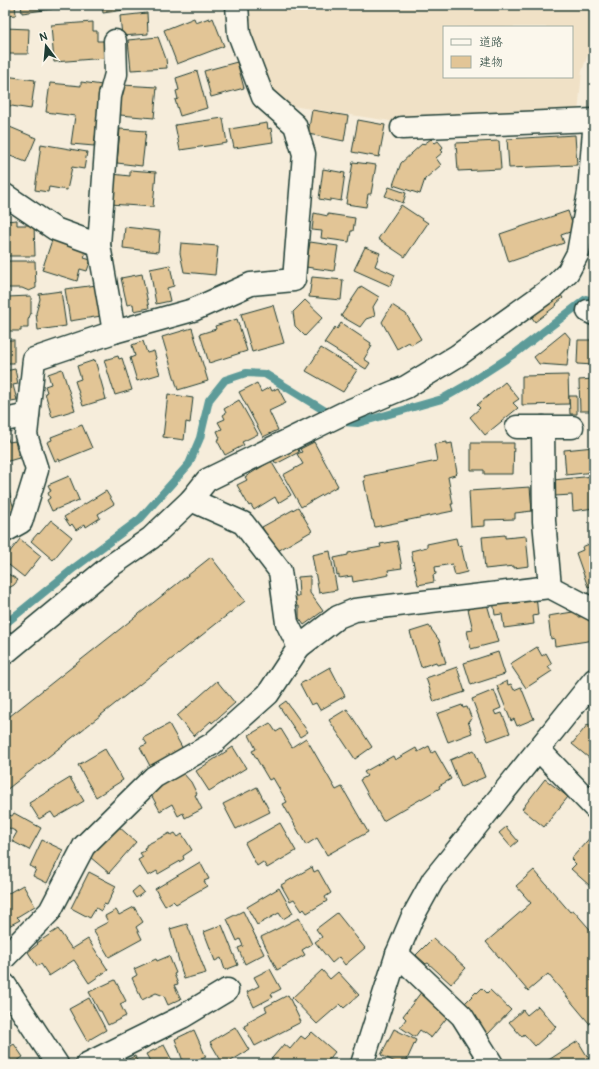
<svg xmlns="http://www.w3.org/2000/svg" width="599" height="1069" font-family="Pangolin,'Klee One',sans-serif">
<style>
.built{fill:#f0e1c6;fill-rule:evenodd}
.lines{fill:none;stroke-linecap:round;stroke-linejoin:round}
.stream{stroke:#5d9b99;stroke-width:8}
.building{fill:#e2c596;stroke:#1f3d34}
.street-casing{stroke:#1f3d34;stroke-width:25}
.secondary-casing{stroke:#1f3d34;stroke-width:25}
.street{stroke:#fbf7ec;stroke-width:22}
.secondary{stroke:#fbf7ec;stroke-width:22}
</style>
<rect width="100%" height="100%" fill="#f6eddb"/>
<filter id="ink" filterUnits="userSpaceOnUse"><feTurbulence type="fractalNoise" baseFrequency=".025" numOctaves="2"/><feDisplacementMap in="SourceGraphic" scale="8" xChannelSelector="R" yChannelSelector="G"/><feConvolveMatrix kernelMatrix="1 2 1 2 8 2 1 2 1" color-interpolation-filters="sRGB"/></filter>
<g filter="url(#ink)">
<path class="built" d="M242 5H594V37L582 71 578 113 397 122 272 103 245 29ZM444 27H572V77H444Z"/>
<g class="lines">
<polyline class="stream" points="5,624 74,568 140,519 189,464 200,438 209,400 225,380 246,373 265,374 343,422 358,423 442,399 463,387 517,352 586,299 594,302"/>
</g>
<g class="building">
<polygon points="5,5 15,5 16,15 5,16"/>
<polygon points="21,5 51,5 52,9 22,13"/>
<polygon points="102,5 130,5 131,9 103,13"/>
<polygon points="147,13 148,34 122,36 120,16"/>
<polygon points="194,18 196,23 209,18 210,20 213,18 224,46 177,64 164,30"/>
<polygon points="93,22 93,31 97,31 97,41 105,41 106,58 54,62 51,25"/>
<polygon points="5,28 29,29 28,54 5,54"/>
<polygon points="158,37 166,59 167,68 131,70 128,40"/>
<polygon points="237,62 244,88 211,97 204,71"/>
<polygon points="197,71 207,108 180,116 175,100 178,99 176,91 179,90 176,78"/>
<polygon points="5,76 35,80 31,109 5,105"/>
<polygon points="81,82 102,85 94,146 71,144 75,116 46,112 50,83 81,86"/>
<polygon points="122,85 157,87 154,118 120,115"/>
<polygon points="312,110 348,116 344,141 308,134"/>
<polygon points="223,118 227,143 180,150 175,125"/>
<polygon points="358,120 385,125 379,157 352,152"/>
<polygon points="267,123 268,129 271,128 273,142 234,148 230,129"/>
<polygon points="5,125 36,138 26,162 5,154"/>
<polygon points="120,129 146,131 142,166 117,163"/>
<polygon points="575,135 577,165 509,168 507,139"/>
<polygon points="431,139 435,143 438,141 443,147 441,150 443,152 436,158 441,165 425,179 420,194 393,185 401,163 423,143 424,144"/>
<polygon points="499,141 501,169 458,171 456,143"/>
<polygon points="41,144 87,152 84,169 72,167 67,190 49,187 48,192 35,190"/>
<polygon points="353,162 376,165 371,194 368,194 366,207 346,204"/>
<polygon points="323,169 345,173 341,201 330,199 330,201 319,199"/>
<polygon points="130,170 156,172 153,207 110,204 112,174 130,176"/>
<polygon points="389,187 406,193 403,203 385,196"/>
<polygon points="401,205 428,223 405,257 378,239"/>
<polygon points="568,211 573,226 571,227 573,231 561,235 564,243 509,262 500,234"/>
<polygon points="314,213 328,216 328,214 355,218 353,231 351,231 349,242 321,238 322,231 312,230"/>
<polygon points="17,220 17,225 34,225 35,256 5,256 5,221"/>
<polygon points="125,227 160,231 158,252 123,248"/>
<polygon points="52,240 86,251 84,258 91,260 87,271 80,269 77,281 42,270"/>
<polygon points="310,242 338,246 334,271 306,267"/>
<polygon points="181,243 218,246 215,275 184,272 180,253"/>
<polygon points="365,247 380,253 375,266 395,275 390,286 354,270"/>
<polygon points="7,261 35,261 36,288 29,291 22,288 7,288"/>
<polygon points="170,265 174,286 167,288 170,301 156,304 150,269"/>
<polygon points="142,274 149,308 134,311 133,304 127,305 121,278"/>
<polygon points="312,277 343,280 341,300 309,297"/>
<polygon points="97,285 101,316 70,321 65,289"/>
<polygon points="361,286 379,297 373,307 375,316 366,319 360,327 341,316"/>
<polygon points="61,291 66,326 38,330 36,313 40,299 39,294"/>
<polygon points="558,291 563,298 556,304 557,305 535,322 529,313"/>
<polygon points="31,296 31,313 28,320 28,328 21,328 21,331 7,331 7,297"/>
<polygon points="305,300 323,317 305,336 295,326 293,312"/>
<polygon points="273,305 284,343 252,352 241,314"/>
<polygon points="392,305 406,314 421,339 411,345 409,342 397,349 382,322"/>
<polygon points="237,319 247,351 209,363 200,334 216,329 215,326"/>
<polygon points="341,323 371,343 370,345 372,346 364,359 370,363 366,369 324,343 335,327 337,329"/>
<polygon points="192,328 208,381 178,390 162,337"/>
<polygon points="565,332 570,338 567,366 539,364 534,357"/>
<rect x="5" y="340" width="9" height="23"/>
<polygon points="578,340 594,340 594,365 577,364"/>
<polygon points="143,341 147,353 154,351 156,358 155,359 160,374 137,381 130,358 135,356 132,345"/>
<polygon points="321,348 357,370 343,392 306,371"/>
<polygon points="118,356 119,359 122,358 132,390 115,395 104,360"/>
<polygon points="95,360 106,399 83,406 75,381 81,379 77,366"/>
<polygon points="15,369 18,384 13,385 17,400 5,402 5,371"/>
<polygon points="62,369 75,410 52,417 45,393 47,392 45,386 51,384 48,374"/>
<polygon points="568,375 569,404 522,405 522,376"/>
<polygon points="594,379 594,411 580,411 579,380"/>
<polygon points="505,382 519,399 513,403 518,408 485,435 470,417 480,408 477,405"/>
<polygon points="257,383 261,392 270,387 272,391 278,388 286,403 269,411 278,430 263,437 239,392"/>
<polygon points="168,394 193,398 190,423 186,422 184,440 163,437"/>
<polygon points="569,396 577,396 577,414 570,414"/>
<polygon points="239,400 258,434 242,442 244,445 225,455 217,440 220,438 217,431 222,429 218,422 225,419 223,415 226,413 224,409"/>
<polygon points="82,425 92,448 60,461 59,459 55,461 47,442 52,440 51,437"/>
<polygon points="5,432 6,432 9,442 15,441 19,458 5,462"/>
<polygon points="314,442 338,486 301,507 283,475 303,464 297,454 302,452 300,449"/>
<polygon points="447,442 447,444 452,443 457,473 455,475 448,477 453,504 451,504 453,511 375,527 373,520 372,520 364,481 365,481 364,476 437,461 434,444"/>
<polygon points="299,443 301,448 298,449 299,452 276,464 272,457"/>
<polygon points="471,443 514,443 513,474 484,474 484,470 471,470"/>
<polygon points="594,447 594,472 566,475 564,450"/>
<polygon points="271,461 291,495 278,503 275,497 254,510 251,505 249,506 237,485 247,480 245,477"/>
<polygon points="69,476 79,500 52,511 47,500 50,498 48,493 51,491 48,485"/>
<polygon points="594,476 594,508 573,511 572,495 555,496 553,480"/>
<polygon points="6,481 14,509 5,511 5,482"/>
<polygon points="530,487 532,511 515,513 515,519 485,520 485,526 471,527 469,491"/>
<polygon points="106,491 114,504 98,514 100,518 86,527 85,524 76,530 72,524 70,526 64,517"/>
<polygon points="298,507 312,531 276,552 262,527"/>
<polygon points="51,520 72,537 53,560 31,541 38,533 39,534"/>
<polygon points="505,535 505,538 526,536 529,566 514,568 514,566 485,569 482,537"/>
<polygon points="456,538 458,546 461,545 467,572 455,575 452,564 435,567 436,574 433,575 434,582 418,585 411,551 427,547 427,544"/>
<polygon points="20,539 41,556 24,577 5,562 5,558"/>
<polygon points="397,541 402,568 388,570 389,575 353,582 352,576 339,578 339,574 337,575 334,558 348,555 348,553 381,547 380,544"/>
<polygon points="594,542 594,585 588,587 576,553 583,550 582,547"/>
<polygon points="330,551 337,590 319,593 312,555"/>
<polygon points="211,557 245,601 5,791 5,720"/>
<polygon points="5,572 18,580 14,585 5,590"/>
<polygon points="310,576 310,593 323,611 304,625 299,618 299,606 292,607 292,596 299,596 298,577"/>
<polygon points="536,595 538,615 533,616 534,624 504,628 502,614 495,615 493,600"/>
<polygon points="487,604 498,642 471,649 467,631 473,630 468,609"/>
<polygon points="579,611 579,617 590,615 593,618 594,640 555,646 554,638 551,639 548,616"/>
<polygon points="429,626 439,640 446,663 437,665 436,662 421,667 410,632"/>
<polygon points="537,647 542,656 546,653 552,664 548,666 552,671 526,688 510,664"/>
<polygon points="498,652 505,674 471,685 464,663"/>
<polygon points="330,667 345,696 320,710 316,703 311,705 300,684"/>
<polygon points="457,667 465,692 434,702 426,678"/>
<polygon points="217,681 235,703 212,723 211,721 194,736 177,716"/>
<polygon points="507,681 508,685 511,684 514,690 521,687 534,719 517,726 514,719 511,721 497,686"/>
<polygon points="494,690 501,708 494,711 496,715 502,713 510,733 488,741 472,699"/>
<polygon points="286,701 308,732 300,737 279,706"/>
<polygon points="462,705 463,708 467,707 472,719 468,721 472,733 448,742 437,714"/>
<polygon points="347,709 372,747 355,759 329,720"/>
<polygon points="270,723 276,732 281,729 292,747 306,738 336,790 342,787 368,832 327,855 317,838 306,845 283,804 287,802 273,778 269,780 252,751 256,749 249,735"/>
<polygon points="169,724 183,749 150,766 140,747 147,744 143,738"/>
<polygon points="588,724 594,729 594,762 572,744"/>
<polygon points="429,746 432,753 435,751 451,779 439,786 440,788 383,821 360,780 367,776 364,772 393,756 395,760 416,748 418,752"/>
<polygon points="233,747 246,768 209,791 196,771"/>
<polygon points="105,749 123,780 96,797 78,765"/>
<polygon points="474,750 485,777 461,787 450,760"/>
<polygon points="183,773 191,782 197,794 195,795 202,809 185,818 183,813 178,816 172,804 160,811 148,789"/>
<polygon points="70,778 84,801 55,818 51,812 39,819 29,803"/>
<polygon points="545,779 568,797 544,827 522,809"/>
<polygon points="257,787 270,812 236,829 223,804"/>
<polygon points="14,813 41,828 29,850 12,841 17,832 5,826 5,822 9,815 12,816"/>
<polygon points="280,823 296,851 267,868 263,862 257,866 245,843"/>
<polygon points="118,826 136,842 109,873 90,857"/>
<polygon points="506,827 518,841 511,847 499,833"/>
<polygon points="170,833 171,835 175,833 178,837 182,834 192,850 183,856 184,859 158,874 157,871 148,876 138,860 143,857 140,853 145,851 144,848 146,847 146,845"/>
<polygon points="594,833 594,882 590,886 571,869 576,864 571,859"/>
<polygon points="42,840 63,850 47,883 33,876 36,869 30,866"/>
<polygon points="200,862 209,879 204,881 207,886 176,904 173,901 165,906 155,889"/>
<polygon points="312,867 314,872 318,870 331,893 325,897 327,901 307,913 304,909 302,911 294,899 290,901 281,885"/>
<polygon points="534,870 570,912 573,910 594,934 594,1029 548,974 528,991 486,942 531,903 516,886"/>
<polygon points="89,872 116,886 107,905 104,904 101,911 96,908 90,918 71,908"/>
<polygon points="23,885 35,906 17,917 20,920 5,928 5,895"/>
<polygon points="139,886 144,892 136,898 132,892"/>
<polygon points="279,888 293,913 283,919 279,913 257,925 247,907"/>
<polygon points="134,907 143,922 136,927 142,939 109,957 93,930 108,922 105,916 116,910 119,915"/>
<polygon points="243,911 264,954 245,964 238,948 243,946 240,939 237,941 227,919"/>
<polygon points="337,913 365,948 345,965 339,957 332,963 315,942 322,937 316,929"/>
<polygon points="299,918 312,944 302,950 305,955 277,970 261,937"/>
<polygon points="187,924 206,973 184,979 170,929"/>
<polygon points="222,925 238,965 225,970 221,958 215,961 204,932"/>
<polygon points="58,929 72,949 88,939 108,970 89,983 74,960 49,976 41,964 37,966 28,952 38,944 37,943"/>
<polygon points="433,938 466,968 451,984 428,963 426,964 416,955"/>
<polygon points="169,956 176,973 174,974 178,984 174,985 181,999 168,1005 164,996 156,993 142,1000 132,978 137,975 134,969 156,959 157,961"/>
<polygon points="270,969 281,989 271,994 273,997 254,1007 247,992 259,986 254,977"/>
<polygon points="322,970 330,979 338,972 359,995 344,1008 340,1004 317,1024 292,998"/>
<polygon points="115,980 126,1001 120,1004 126,1016 108,1025 101,1011 99,1011 89,992"/>
<polygon points="482,988 487,993 490,990 511,1010 488,1034 474,1021 477,1017 464,1004 476,992 477,993"/>
<polygon points="422,991 434,1000 432,1002 449,1015 431,1038 420,1030 415,1037 400,1027 406,1019 403,1016"/>
<polygon points="288,995 301,1022 255,1046 244,1026 248,1024 247,1022 267,1011 265,1007"/>
<polygon points="89,998 106,1030 87,1041 69,1009"/>
<polygon points="538,1006 556,1027 535,1046 524,1034 522,1037 509,1022 523,1010 527,1015"/>
<polygon points="235,1027 249,1050 226,1064 223,1064 210,1042"/>
<polygon points="394,1029 416,1040 405,1064 399,1064 381,1055"/>
<polygon points="194,1030 206,1057 190,1064 184,1064 175,1039"/>
<polygon points="312,1032 335,1052 326,1063 323,1061 321,1064 267,1064 284,1044 290,1049 301,1036 305,1039"/>
<polygon points="578,1041 592,1064 545,1064 544,1063"/>
<polygon points="14,1044 23,1057 14,1063 15,1064 5,1064 5,1050"/>
<polygon points="164,1045 174,1064 149,1064 151,1063 146,1054"/>
<polygon points="135,1056 139,1064 107,1064 117,1059 119,1063"/>
</g>
<g class="lines">
<defs>
<g id="street">
<polyline points="402,128 594,120"/>
<polyline points="5,195 55,229 99,245 114,332"/>
<polyline points="99,245 110,96 116,74 115,41"/>
<polyline points="588,311 594,314"/>
<polyline points="5,420 28,415"/>
<polyline points="517,427 572,427"/>
<polyline points="543,427 544,521 550,587"/>
<polyline points="191,500 243,523 280,571 287,623 299,647 338,617 355,610 550,587 594,610"/>
<polyline points="5,531 21,522 37,470 26,435 34,359 114,332 193,310 251,284 294,280 304,154 295,125 263,97 239,34 237,5"/>
<polyline points="5,653 109,567 151,538 191,500 207,480 344,413 406,387 457,356 552,288 568,272 578,253 589,192 594,131"/>
<polyline points="539,750 594,807"/>
<polyline points="397,954 462,1016 492,1064"/>
<polyline points="5,957 50,911 84,846 154,777 212,744 268,694 299,647"/>
<polyline points="87,1064 182,1017 227,990"/>
</g>
<g id="secondary">
<polyline points="5,985 57,1064"/>
<polyline points="362,1064 397,954 412,918 433,880 594,680"/>
</g>
</defs>
<use href="#street" class="street-casing"/>
<use href="#secondary" class="secondary-casing"/>
<use href="#street" class="street"/>
<use href="#secondary" class="secondary"/>
</g>
</g>
<rect width="599" height="1069" fill="none" stroke="#fbf7ec" stroke-width="20"/>
<rect x="10" y="10" width="579" height="1049" fill="none" stroke="#1f3d34" stroke-width="1.5" filter="url(#ink)"/>
<rect x="443" y="26" width="130" height="52" fill="#fbf7ec" stroke="#a3ada2"/>
<rect x="451" y="39" width="20" height="6" fill="#fbf7ec" stroke="#a3ada2"/>
<text x="479" y="46" font-size="12" fill="#1f3d34">道路</text>
<rect x="451" y="56" width="20" height="12" fill="#e2c596" stroke="#a3ada2"/>
<text x="479" y="66" font-size="12" fill="#1f3d34">建物</text>
<g transform="translate(46 46) rotate(344)" stroke="#fbf7ec" stroke-width="3" paint-order="stroke">
<path d="M0-3L7 15L0 10L-7 15Z" fill="#1f3d34"/>
<text y="-6" font-size="11" font-weight="bold" text-anchor="middle" fill="#1f3d34">N</text>
</g>
</svg>
